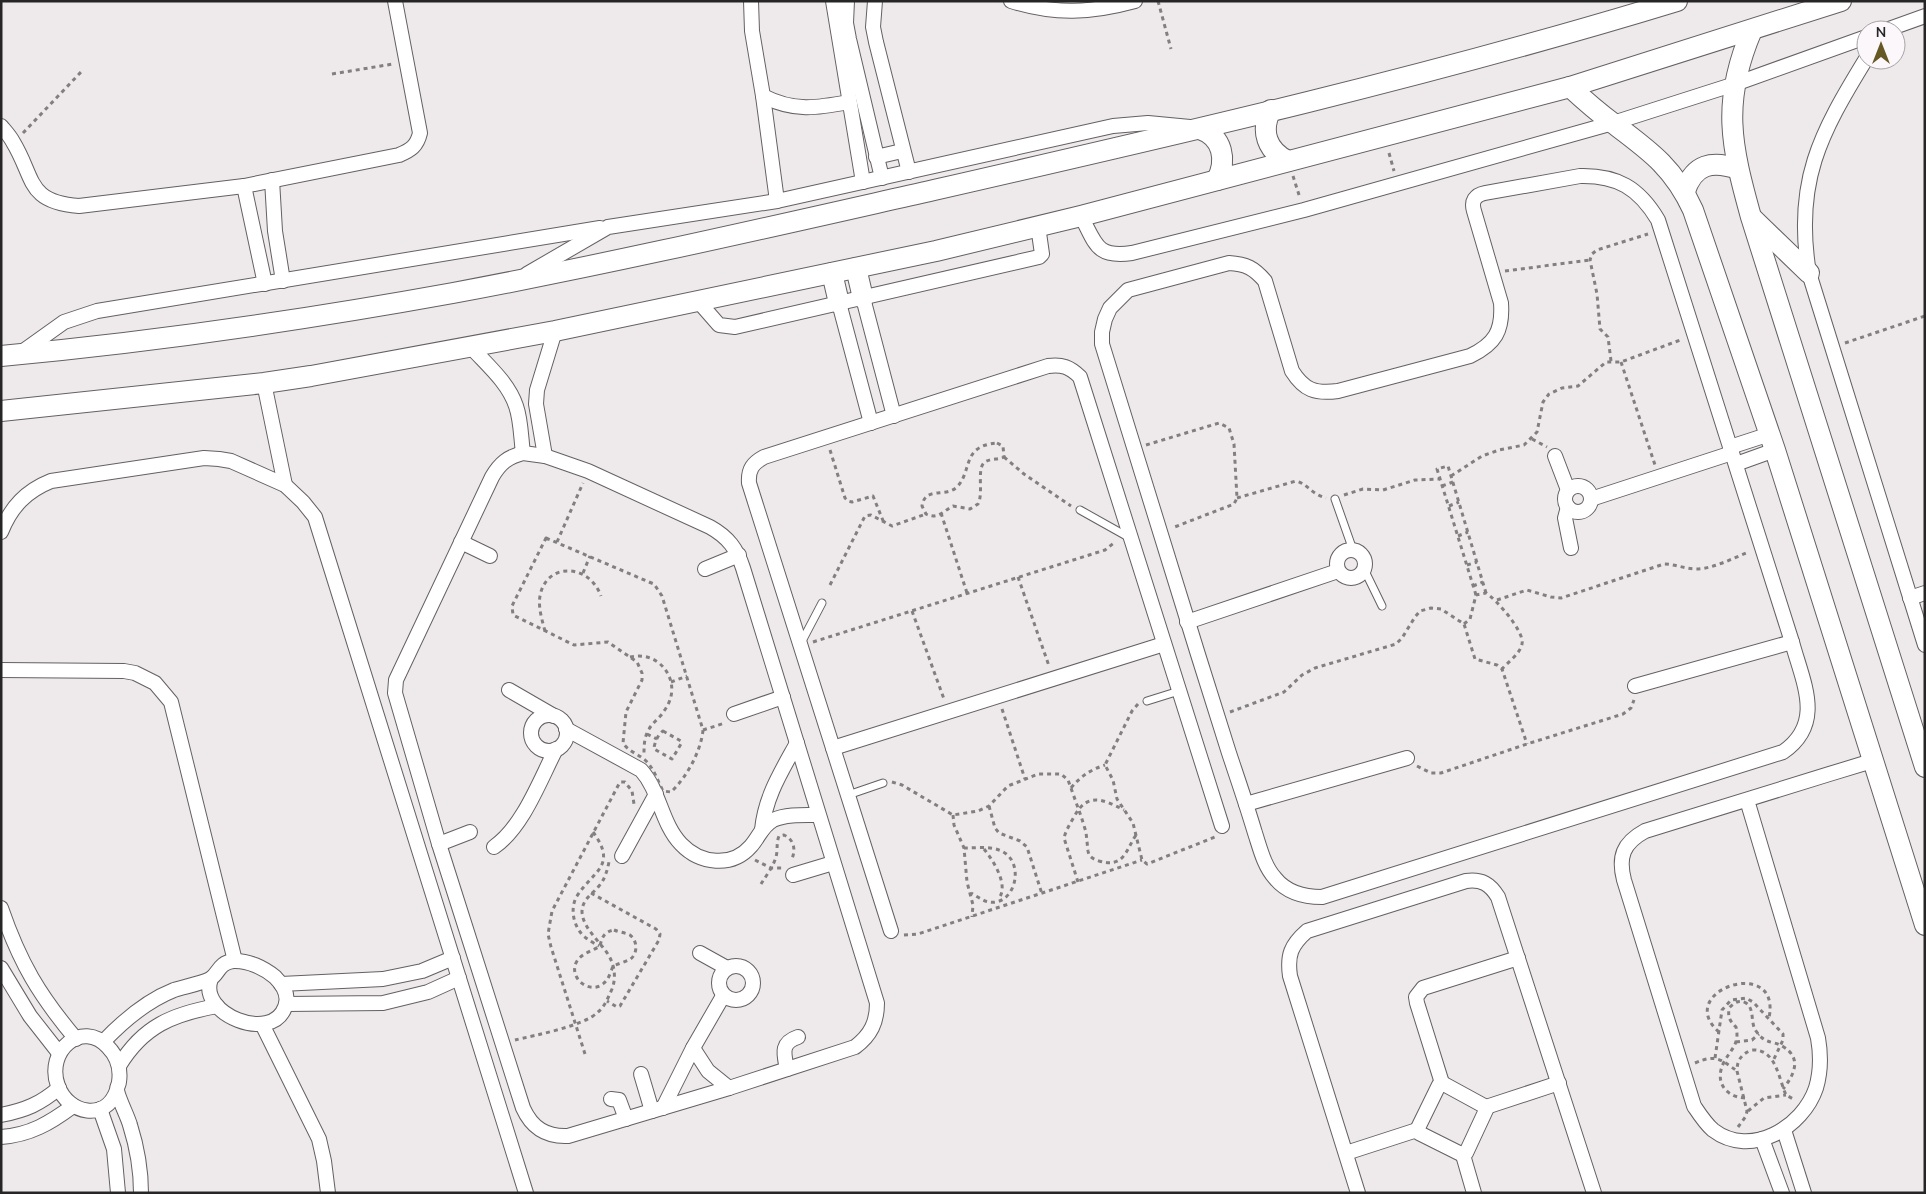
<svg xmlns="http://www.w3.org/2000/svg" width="1926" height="1194" font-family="'Nunito Sans',sans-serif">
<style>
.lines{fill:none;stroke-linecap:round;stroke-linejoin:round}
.lane-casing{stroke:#646063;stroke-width:9}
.street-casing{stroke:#646063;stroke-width:16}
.secondary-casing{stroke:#646063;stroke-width:22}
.path{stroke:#827f81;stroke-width:3;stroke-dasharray:4 4;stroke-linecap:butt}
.lane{stroke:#fff;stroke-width:7}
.street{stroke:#fff;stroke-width:14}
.secondary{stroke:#fff;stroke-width:20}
</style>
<rect width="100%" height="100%" fill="#eeeaec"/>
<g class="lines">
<defs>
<g id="lane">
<polyline points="1335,499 1353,550"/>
<polyline points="1080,510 1130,538"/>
<polyline points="1364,569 1382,606"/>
<polyline points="801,643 822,603"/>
<polyline points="1147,701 1179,691"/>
<polyline points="848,795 883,783"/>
</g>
<g id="street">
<polyline points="751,1 752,31 763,96 777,201"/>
<polyline points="833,1 863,182"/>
<polyline points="847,1 846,23 849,39 882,178"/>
<polyline points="875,1 873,27 876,42 909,172"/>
<path d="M1011 1C1055 15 1091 13 1135 1"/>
<polyline points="1886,30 1925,16"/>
<path d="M1866 59C1820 134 1794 182 1809 273L1925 645"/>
<path d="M763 96C794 112 817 108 849 102"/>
<path d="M1 126C5 131 10 136 13 142 35 178 26 202 79 206L244 186 399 155C411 150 417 146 420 133L395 1"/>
<polyline points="876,157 902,151"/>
<path d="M1580 176C1617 175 1639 188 1658 220L1792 642C1803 683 1825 723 1783 752L1322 897C1304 897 1287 893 1275 878 1264 866 1260 848 1255 833 1247 806 1238 780 1229 753 1186 617 1144 481 1102 344V332L1105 319 1110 308 1128 290 1229 263C1246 264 1254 268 1265 281L1292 371C1304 390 1315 394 1338 391L1470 356C1495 344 1503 331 1501 303L1474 211C1471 201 1475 195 1485 193Z"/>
<polyline points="272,180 275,231 283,281"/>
<polyline points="244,186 265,284"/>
<path d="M1081 216C1096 244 1096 258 1132 253L1304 210 1613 123 1735 84 1866 37"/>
<polyline points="527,274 608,227 777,201 1113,126 1148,123 1190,127"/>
<polyline points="863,298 894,416"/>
<polyline points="698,301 719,325 735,327 1039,257 1042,254 1038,226"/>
<polyline points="839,303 871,423"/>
<path d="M470 346C487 365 508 382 516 406 521 420 521 438 523 453"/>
<polyline points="22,352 64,322 97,311 600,228"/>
<polyline points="264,383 285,485"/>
<polyline points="1730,447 1770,434"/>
<path d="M523 453 545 456 588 471 710 527C728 537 737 549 743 568L877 1003C877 1022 871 1035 855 1047L729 1088 568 1136C546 1137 532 1128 523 1108L439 844 395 693 396 680 492 477C500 463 508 457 523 453Z"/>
<polyline points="545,456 536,404 537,390 555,331"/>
<polyline points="1555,456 1568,490"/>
<polyline points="1736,464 1775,450"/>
<circle cx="1578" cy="499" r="13"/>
<polyline points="1591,499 1732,453"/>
<polyline points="1568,507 1565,518 1571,548"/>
<path d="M1 532C11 507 26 491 51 481L204 458 219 459 231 461 285 485 303 502 315 517 526 1193"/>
<polyline points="461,542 490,556"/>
<circle cx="1351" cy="564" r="14"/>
<polyline points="705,569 739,555"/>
<polyline points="1910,598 1925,593"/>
<polyline points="1187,622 1338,571"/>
<polyline points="1,670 124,671 135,673 155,683 171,702 235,961"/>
<polyline points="1635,686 1792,642"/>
<polyline points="509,690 554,716"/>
<polyline points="734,714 783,697"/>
<circle cx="549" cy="733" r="18"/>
<path d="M566 729 641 770C660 791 661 823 681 844 700 864 732 868 751 846 759 837 762 826 773 820 786 814 804 815 818 815"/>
<polyline points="833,748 1164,644"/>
<path d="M1747 800 1818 1038C1821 1055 1821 1071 1816 1088 1803 1127 1751 1159 1713 1130 1705 1123 1700 1115 1694 1106L1624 880C1618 857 1623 843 1645 831 1720 808 1796 784 1872 761"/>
<polyline points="1246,804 1407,758"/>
<path d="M762 830C765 797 781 772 797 743"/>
<polyline points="439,844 470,832"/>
<path d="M494 847C523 827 540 780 556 749"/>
<polyline points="622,856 656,794"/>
<polyline points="793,875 833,863"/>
<path d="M1 908C20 963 39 995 76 1039"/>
<path d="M891 931 749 483C748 469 753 463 764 457L1048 366C1062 364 1070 367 1080 377L1222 826"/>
<polyline points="700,953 727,968"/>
<circle cx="736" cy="983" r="17"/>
<polyline points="1,968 30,1016 59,1053"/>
<polyline points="281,984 383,979 422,971 453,958"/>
<polyline points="286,1004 383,1003 428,992 459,978"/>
<polyline points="262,1024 319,1139 324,1161 328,1193"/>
<path d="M103 1042C123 1021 146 1001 174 990 183 987 203 983 210 979 219 974 218 963 233 961 248 960 264 968 275 977 283 985 290 995 285 1007 272 1044 197 1014 211 979"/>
<polyline points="693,1048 708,1071 729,1088"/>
<path d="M119 1066C143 1026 173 1014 217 1006"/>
<path d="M787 1069C784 1054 780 1043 798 1037"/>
<polyline points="641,1074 652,1111"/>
<polygon points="1442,1083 1486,1107 1486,1110 1466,1153 1463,1155 1419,1133 1417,1130 1439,1085"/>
<polyline points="1442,1083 1417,1003 1416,997 1423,988 1518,958"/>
<path d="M117 1090C106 1122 68 1114 58 1086 45 1051 82 1019 108 1047 117 1056 121 1069 119 1082 119 1084 117 1087 117 1089 117 1096 128 1117 130 1125 137 1147 141 1170 141 1193"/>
<polyline points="611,1099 619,1100 626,1119"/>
<polyline points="1486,1107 1559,1083"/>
<polyline points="663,1108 693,1048 723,996"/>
<polyline points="100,1109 114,1149 118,1193"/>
<path d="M1 1115C26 1110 40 1104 59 1088"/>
<polyline points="1784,1130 1804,1193"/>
<path d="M1 1137C30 1135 50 1123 73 1106"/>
<polyline points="1762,1139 1782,1193"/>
<polyline points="1346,1153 1417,1130"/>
<polyline points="1463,1155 1474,1193"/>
<path d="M1358 1193 1290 976C1287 955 1291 945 1307 931L1466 881C1482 879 1490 884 1498 897L1594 1193"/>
</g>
<g id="secondary">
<path d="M1752 30C1721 102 1731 145 1751 217L1925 767"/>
<path d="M1570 87C1584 100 1599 113 1614 124 1650 151 1674 168 1693 210L1775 450 1925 925"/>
<path d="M1271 110C1260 131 1267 151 1288 161"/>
<path d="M1200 129C1223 137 1227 160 1217 180"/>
<path d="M1685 191C1694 164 1712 160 1738 169"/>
<polyline points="1753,219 1809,273"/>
<polyline points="856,268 863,298"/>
<polyline points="832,273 839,303"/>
<path d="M1 356C153 342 304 320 453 293 614 263 774 226 934 190 1183 133 1432 76 1677 1"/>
<polyline points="1,411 264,383 311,376 555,331 936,251 1081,216 1570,87 1841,1"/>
</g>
</defs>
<use href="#lane" class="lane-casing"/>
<use href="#street" class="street-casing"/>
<use href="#secondary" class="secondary-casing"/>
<g class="path">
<polyline points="1158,1 1171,49"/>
<polyline points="332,74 393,64"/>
<polyline points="23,133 81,72"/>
<polyline points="1389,153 1394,171"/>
<polyline points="1293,176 1300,198"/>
<polyline points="1505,271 1590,260"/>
<polyline points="1845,343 1925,316"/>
<polyline points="1611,361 1608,337 1600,329 1597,294 1590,260 1592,254 1597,250 1648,234"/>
<polyline points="1621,362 1655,465"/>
<polyline points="1532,439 1547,447"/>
<path d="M997 443 1003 446 1004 457C998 460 991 458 985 462 976 468 984 493 978 504L970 509 953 506C943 511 938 520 926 514L922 506C925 486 945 498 957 487 973 470 961 446 997 443Z"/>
<polyline points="1146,445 1219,423 1229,428 1234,444 1237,498 1234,504 1172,528"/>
<polyline points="830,450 845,498 848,501 852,502 873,496 884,523"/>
<polyline points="1004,457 1024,474 1071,506"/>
<polyline points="1451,476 1482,456 1499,450 1524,445 1537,432 1543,402 1549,394 1562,388 1578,386 1606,362 1621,362 1683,339"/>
<polyline points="1442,486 1453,482"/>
<polyline points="1344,495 1363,489 1383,490 1415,480 1440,479"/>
<path d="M1237 498 1296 481C1308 484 1311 494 1326 498"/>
<polyline points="1449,506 1459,502"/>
<polyline points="941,513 967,593"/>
<polyline points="1458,536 1468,532"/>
<path d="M546 538 649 582 654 584 662 596 703 730C701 751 687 777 671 792L663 791C657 780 654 768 645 760 638 754 628 751 623 743L626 712 642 680V673L637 662 608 642 574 645 513 615 512 606Z"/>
<polyline points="557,542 583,483"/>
<polyline points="1467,565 1477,562"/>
<polyline points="583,573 590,556"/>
<polyline points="1018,577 1049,666"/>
<polyline points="830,585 865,516 871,515 892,526 926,514"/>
<polyline points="1473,586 1483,582"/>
<polyline points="1476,595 1437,469 1448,466 1486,593"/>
<path d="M1497 600 1527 590 1551 597 1561 598 1664 564C1675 564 1685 569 1696 569 1713 569 1733 558 1749 552"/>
<polyline points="912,611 944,699"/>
<path d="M1464 624 1470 619 1476 595 1486 593C1496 599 1525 632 1522 644 1520 654 1508 662 1502 669"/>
<path d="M545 631C542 620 538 607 540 596 546 562 589 563 601 596"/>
<polyline points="813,642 1105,550 1115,542"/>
<path d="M630 657C640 655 650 656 659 663 674 676 676 695 664 711 660 718 653 722 649 729 644 737 644 746 644 755"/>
<polyline points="671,682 687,676"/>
<polyline points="1138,704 1132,711 1105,765 1113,780 1117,799 1133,823 1142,860 1147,864 1215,837"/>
<polyline points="1002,709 1025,779"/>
<polyline points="1230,712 1284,692 1302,675 1315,668 1396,644 1402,638 1415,617 1420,611 1431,608 1441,609 1464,624 1475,659 1497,665 1502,669 1527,744"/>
<polyline points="703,730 725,723"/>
<path d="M663 731 681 741V744L672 759 654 749C654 744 658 734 663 731Z"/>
<polyline points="647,734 657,739"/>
<polyline points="1417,766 1431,773 1441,773 1527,744 1623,714 1631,708 1634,700"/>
<path d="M892 782 902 785 953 815 978 811 989 806 1008 786 1038 774H1061L1068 780 1081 816 1086 832 1088 851C1089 857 1093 859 1099 861 1124 868 1125 852 1136 835"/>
<path d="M1071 788C1081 776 1090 770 1105 765"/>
<polyline points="989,806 995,828 999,833 1020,841 1027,847 1042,894"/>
<polyline points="953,815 954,825 964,848 967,882 973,905 972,917"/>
<path d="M593 832C618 866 593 871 577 896 569 909 574 929 586 938 590 941 595 944 599 946"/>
<path d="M964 848C975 848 989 846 999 850 1028 860 1015 911 985 901 981 899 976 896 971 893"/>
<path d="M984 849C993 860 1009 885 999 898"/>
<polyline points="755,860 771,868 782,868"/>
<path d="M1078 882 1064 838C1066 830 1070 824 1074 817 1087 792 1103 799 1124 810"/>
<path d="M761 884C766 876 773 867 776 857 778 850 776 843 779 836L784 835C795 840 796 851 791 861"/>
<polyline points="591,893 656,929 660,934 659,940 620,1006 617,1007 607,1001"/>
<path d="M614 930C619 932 626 933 630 935 638 941 638 955 629 960 624 962 618 964 613 966 611 971 609 979 604 983 590 996 567 977 577 961 582 953 593 951 600 946 602 937 604 932 614 930Z"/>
<polyline points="904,935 918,934 1142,860"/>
<path d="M1719 1032C1672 991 1782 954 1769 1018"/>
<path d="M515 1040C536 1035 584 1026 598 1012 605 1006 608 998 612 989 616 979 615 966 609 956 601 942 582 928 582 911 583 898 592 895 599 886 605 879 607 871 609 862"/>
<polyline points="1736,1042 1752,1040 1759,1034"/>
<polyline points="585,1054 551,947 548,934 552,911 620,782 625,782 632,791 634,804"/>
<polyline points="1715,1058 1722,1010 1731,1000 1746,998 1753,1002 1783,1034 1783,1040 1773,1061"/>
<path d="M1695 1063C1716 1054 1720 1059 1737 1071"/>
<path d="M1745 1098C1725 1097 1714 1081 1724 1062 1731 1049 1740 1044 1736 1027 1729 1020 1728 1017 1729 1008 1734 1003 1739 999 1746 1003 1755 1009 1750 1023 1756 1031 1766 1045 1771 1040 1782 1046 1803 1058 1794 1075 1783 1089"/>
<polyline points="1748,1111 1764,1098 1786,1095"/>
<path d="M1738 1127 1746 1116 1747 1111 1737 1071C1737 1060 1741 1055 1751 1050 1776 1048 1778 1077 1786 1095L1795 1100"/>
</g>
<use href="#lane" class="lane"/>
<use href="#street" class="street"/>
<use href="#secondary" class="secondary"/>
</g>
<rect width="1926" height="1194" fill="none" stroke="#272627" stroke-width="5"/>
<g transform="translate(1881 45)"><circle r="24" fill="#fbf7fa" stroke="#a6a3a6"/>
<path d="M0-4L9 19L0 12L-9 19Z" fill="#665825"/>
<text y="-8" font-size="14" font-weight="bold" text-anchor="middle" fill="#272627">N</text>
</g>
</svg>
